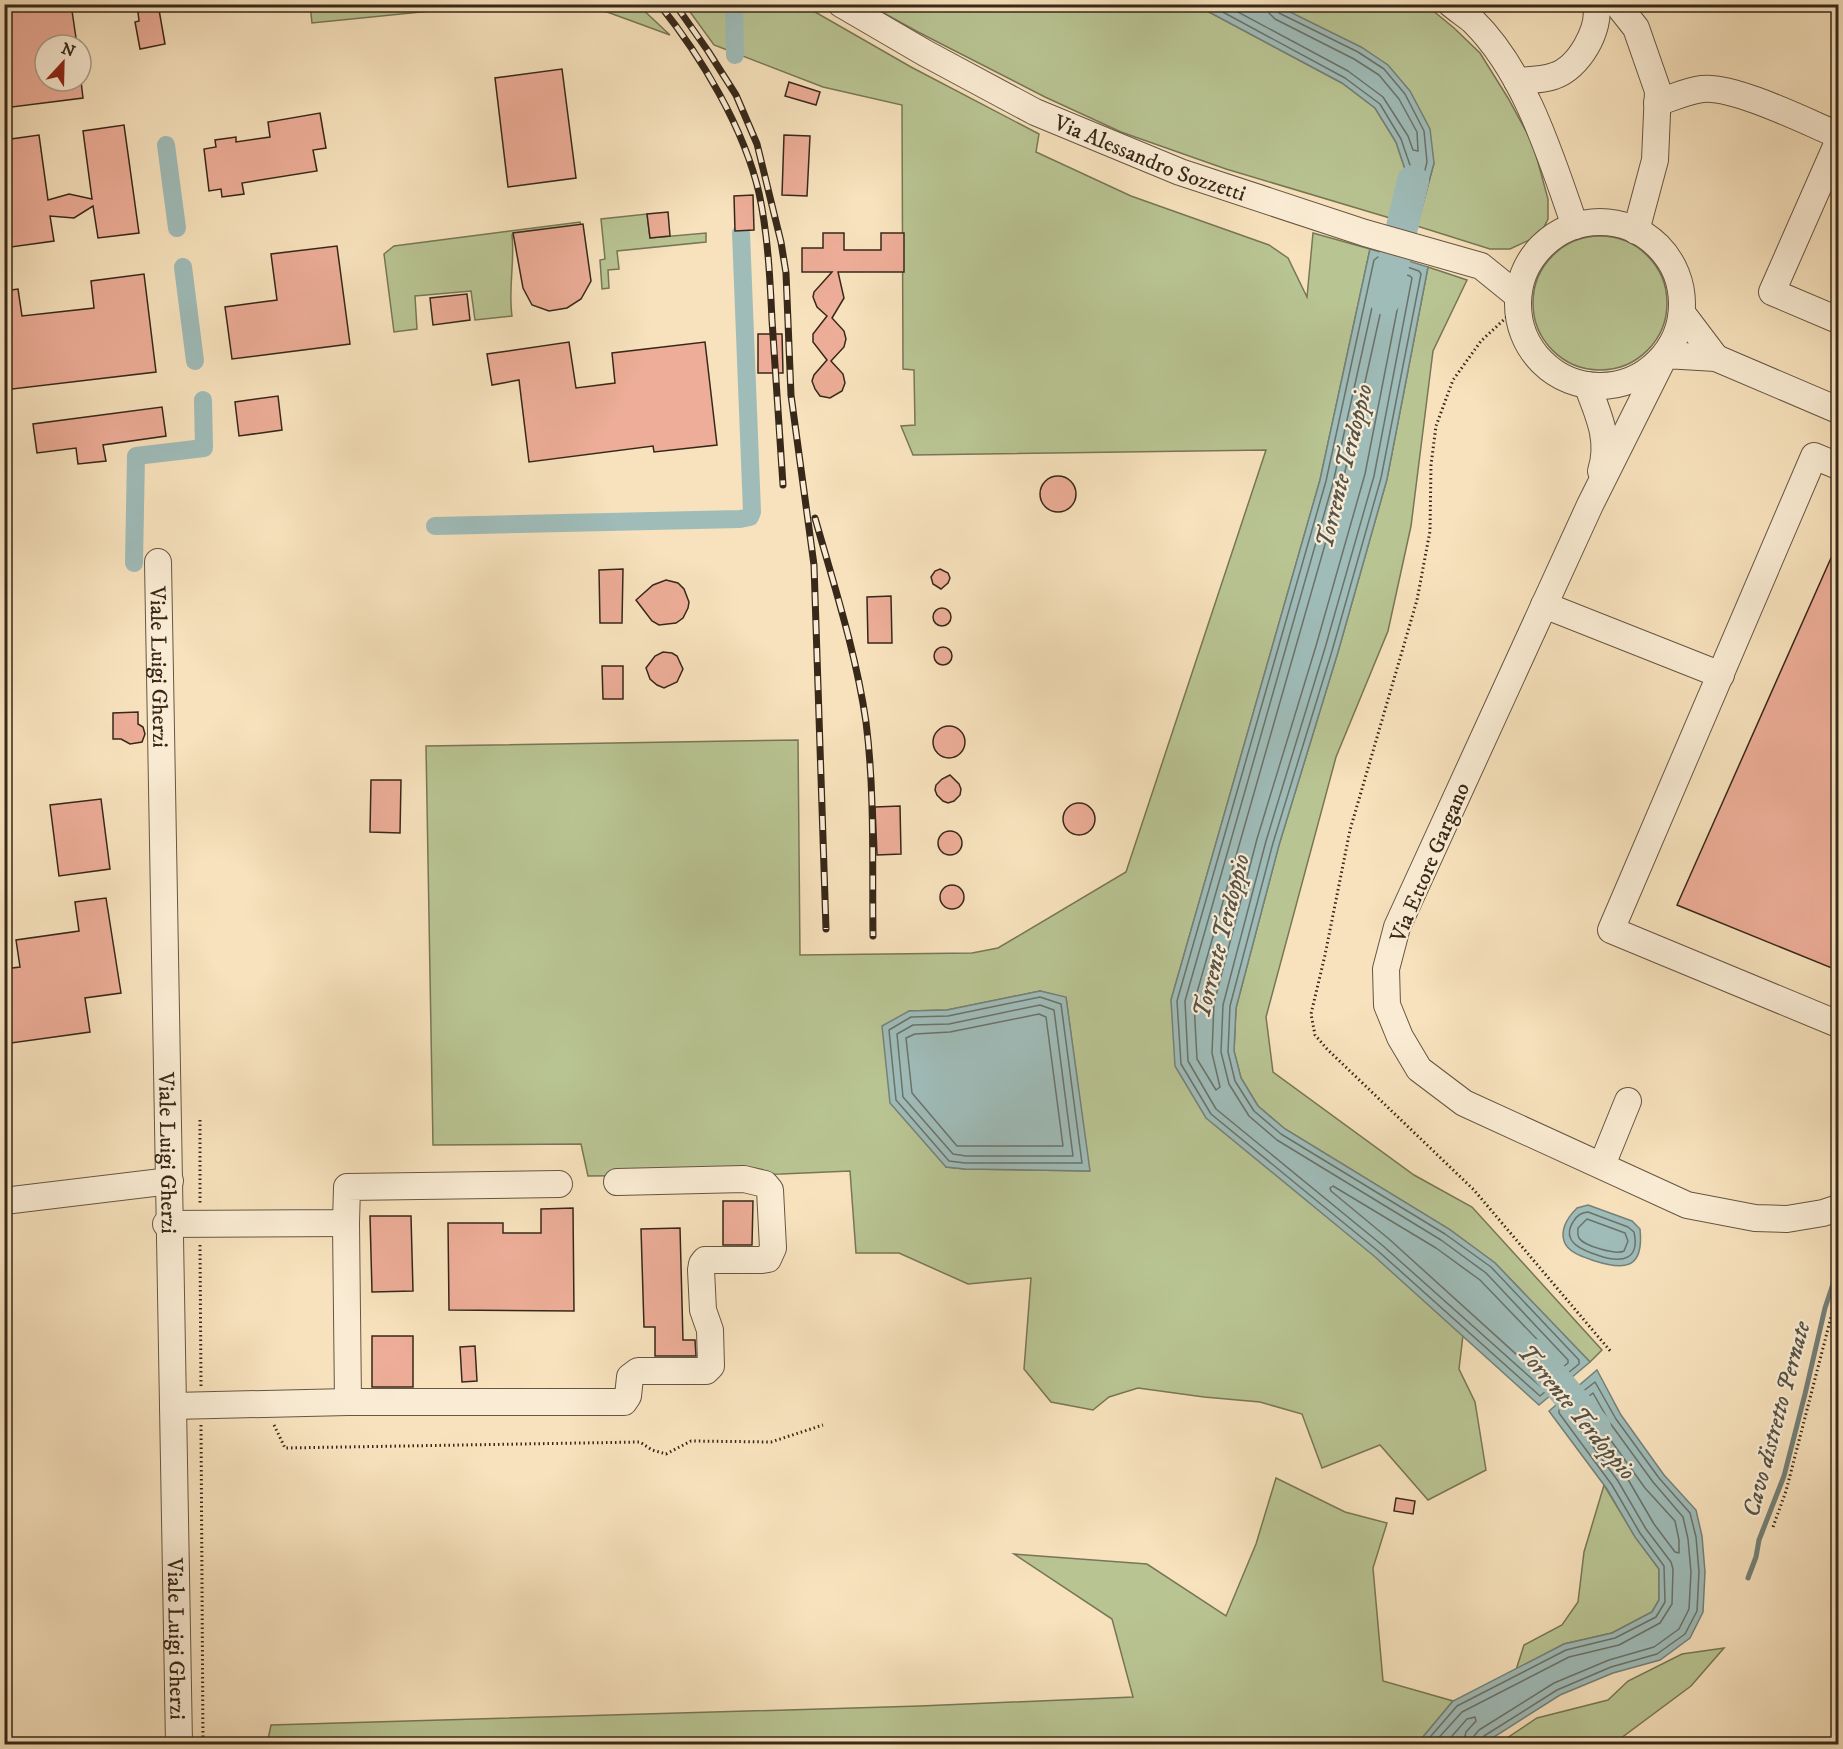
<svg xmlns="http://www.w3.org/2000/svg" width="1843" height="1749" font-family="'IM FELL DW Pica',serif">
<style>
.green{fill:#b9c493;stroke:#787656;stroke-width:1.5;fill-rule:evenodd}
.water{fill:#9fbcb9;stroke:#758179;stroke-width:1.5}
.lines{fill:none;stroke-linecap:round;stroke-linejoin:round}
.shore{stroke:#6b7269;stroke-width:1.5}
.stream{stroke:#758179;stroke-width:5}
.canal{stroke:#9fbcb9;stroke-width:18}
.river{stroke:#9fbcb9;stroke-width:32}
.building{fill:#edad98;stroke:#372819;stroke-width:1.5}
.minor-casing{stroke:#675642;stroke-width:28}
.path{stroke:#372819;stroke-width:3;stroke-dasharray:1.5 3;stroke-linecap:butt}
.minor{stroke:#faecd4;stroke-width:26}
.rail-casing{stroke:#372819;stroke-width:7}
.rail{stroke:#faecd4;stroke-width:4.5;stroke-dasharray:14;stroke-linecap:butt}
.labels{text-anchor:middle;stroke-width:4.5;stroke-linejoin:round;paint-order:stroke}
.street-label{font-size:22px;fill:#372819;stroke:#faecd4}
.water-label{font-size:24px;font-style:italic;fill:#565449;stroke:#faecd4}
</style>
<rect width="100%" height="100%" fill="#f7e2bd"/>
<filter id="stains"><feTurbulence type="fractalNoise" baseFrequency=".00333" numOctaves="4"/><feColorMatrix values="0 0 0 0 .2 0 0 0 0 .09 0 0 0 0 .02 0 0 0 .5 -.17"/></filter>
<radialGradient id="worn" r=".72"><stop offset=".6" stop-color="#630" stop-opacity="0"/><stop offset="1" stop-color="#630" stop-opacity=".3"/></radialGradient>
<g class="green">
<polygon points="310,5 310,4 491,5 312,23"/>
<polygon points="588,5 638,5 670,35"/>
<path d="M685 5H803L911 67 1039 134 1036 152 1131 196 1269 245 1288 258 1307 297 1313 233 1370 249 1320 480 1171 1000 1374 1255 1463 1335 1459 1369 1475 1402 1486 1470 1428 1500 1380 1445 1322 1468 1302 1414 1260 1402 1204 1397 1138 1388 1109 1397 1093 1410 1051 1402 1024 1369 1031 1278 968 1284 899 1253H856L850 1171 781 1174 588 1176 581 1144 433 1145 426 746 798 740 800 955 972 953 998 948 1126 872 1266 450 913 455 901 426 915 425 914 370 903 369 902 105 823 87 714 45ZM1040 991 1066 998 1089 1171 965 1169 946 1167 909 1011 947 1010Z"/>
<polygon points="869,5 1196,5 1342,83 1375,108 1396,142 1405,169 1390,218 1226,169 1121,132 1045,97 918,32"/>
<polygon points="1276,5 1426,5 1454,28 1480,53 1508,98 1533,144 1548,199 1548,219 1540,235 1510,249 1490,249 1417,226 1434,163"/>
<polygon points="647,214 650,238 706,233 706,242 617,251 619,269 608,270 609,288 602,289 600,260 605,259 601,219"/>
<path d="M580 222 581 225 512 235C515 262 508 289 512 316L475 320 471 291 415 296 417 329 394 332 384 254 394 246Z"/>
<circle cx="1600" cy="303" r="67"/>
<polygon points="1428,267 1467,280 1433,351 1411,526 1388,631 1336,757 1266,1017 1273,1072 1414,1175 1472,1207 1602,1350 1590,1362 1495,1263 1449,1229 1285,1129 1258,1106 1241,1078 1234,1051 1236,1008 1279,845 1338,652 1387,479"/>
<polygon points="1276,1478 1345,1512 1387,1523 1373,1568 1383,1681 1453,1701 1417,1744 267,1744 271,1725 920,1706 1133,1697 1112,1619 1014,1554 1147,1564 1226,1616 1256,1544"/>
<polygon points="1604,1485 1633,1533 1659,1569 1659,1600 1652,1612 1612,1633 1564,1644 1516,1670 1524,1645 1562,1625 1578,1602 1584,1552"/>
<polygon points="1724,1648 1691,1686 1613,1744 1498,1744 1537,1718 1608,1700 1628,1681 1682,1654"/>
</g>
<g class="water">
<polygon points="1196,5 1276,5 1361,47 1388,65 1410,91 1430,129 1434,163 1417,226 1390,218 1405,169 1396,142 1375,108 1342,83"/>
<polygon points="1370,249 1428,267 1387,479 1338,652 1279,845 1236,1008 1234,1051 1241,1078 1258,1106 1285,1129 1449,1229 1495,1263 1590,1362 1539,1405 1374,1256 1206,1118 1175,1066 1171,1000 1320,480"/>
<polygon points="1040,991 1066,997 1090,1171 965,1169 946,1167 890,1103 882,1026 909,1011 947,1010"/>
<path d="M1588 1205 1632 1221 1640 1229C1644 1268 1626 1271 1595 1261 1584 1257 1568 1253 1564 1241 1560 1228 1569 1216 1577 1208Z"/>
<polygon points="1597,1370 1621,1415 1664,1475 1696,1510 1702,1536 1705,1572 1703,1612 1690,1638 1660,1660 1613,1673 1560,1695 1483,1744 1417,1744 1453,1701 1564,1644 1612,1633 1652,1612 1659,1600 1659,1569 1635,1537 1607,1489 1549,1411"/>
</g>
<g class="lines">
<g class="shore">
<polyline points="1208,4 1345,78 1380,104 1401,139 1411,168 1398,213 1413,218 1427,162 1424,131 1405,94 1384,69 1358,52 1279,13 1275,4"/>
<polyline points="1223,4 1348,71 1383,97 1408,136 1413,150 1418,151 1417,132 1399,99 1379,75 1354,59 1275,19 1269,13 1268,4"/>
<polygon points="1378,257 1419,271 1421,274 1381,478 1332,651 1273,843 1230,1006 1228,1052 1235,1081 1254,1111 1281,1134 1445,1234 1491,1267 1579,1360 1579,1364 1540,1396 1378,1251 1211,1114 1181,1064 1177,1001 1326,481 1374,260"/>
<polygon points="1381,267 1410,276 1412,278 1374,476 1325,648 1266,841 1223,1005 1221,1052 1229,1084 1249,1116 1277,1140 1441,1240 1486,1273 1568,1360 1568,1363 1540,1386 1382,1245 1216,1109 1188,1061 1185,1001 1333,483"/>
<polygon points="1388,279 1400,282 1402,285 1365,474 1316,646 1257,839 1214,1003 1212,1053 1220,1087 1216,1090 1197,1059 1194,1003 1342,485"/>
<polygon points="1040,997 1061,1004 1082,1163 965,1163 949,1161 896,1100 889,1030 911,1017 948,1016"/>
<polygon points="1040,1005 1054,1010 1073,1156 966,1156 953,1154 903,1097 897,1034 913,1025 949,1024"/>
<polygon points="1039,1014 1046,1017 1063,1146 957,1146 912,1093 906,1038 915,1034 950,1032"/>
<polygon points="1333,1186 1436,1248 1480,1280 1555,1358 1555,1362 1542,1374 1538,1374 1389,1239 1331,1191 1330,1188"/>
<path d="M1588 1212 1628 1227 1634 1232C1640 1260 1622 1263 1600 1256 1585 1251 1560 1243 1573 1222 1577 1215 1581 1213 1588 1212Z"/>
<path d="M1587 1219 1625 1233 1628 1241 1624 1251C1616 1255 1584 1246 1579 1238 1577 1235 1578 1232 1578 1228Z"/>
<polygon points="1590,1407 1602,1428 1645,1488 1675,1521 1679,1540 1679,1553 1675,1552 1654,1524 1626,1476 1581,1416 1582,1413"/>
<polyline points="1424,1744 1457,1706 1566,1650 1615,1638 1656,1617 1665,1602 1664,1566 1640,1533 1612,1485 1559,1413 1559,1410 1595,1382 1616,1419 1659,1478 1690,1513 1696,1537 1699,1572 1697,1611 1685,1634 1657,1654 1611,1667 1557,1690 1484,1736 1480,1740 1480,1744"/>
<polyline points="1433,1744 1462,1712 1569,1657 1619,1645 1660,1623 1672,1604 1673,1569 1671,1562 1646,1529 1618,1481 1569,1414 1570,1411 1593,1393 1610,1423 1653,1482 1683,1517 1688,1539 1691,1572 1689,1609 1679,1629 1654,1647 1609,1660 1554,1683 1479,1730 1474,1736 1472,1744"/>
<polyline points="1445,1744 1467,1719 1475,1717 1476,1721 1466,1732 1463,1744"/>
</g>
<polyline class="stream" points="1748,1578 1756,1557 1759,1540 1784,1476 1805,1394 1825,1308 1838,1269"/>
<g class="canal">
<polyline points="734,4 735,55"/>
<polyline points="166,145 177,228"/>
<polyline points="183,267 195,361"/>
<polyline points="435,526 740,519 750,517 752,512 741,233"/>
<polyline points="134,563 136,456 204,448 203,400"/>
</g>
<g class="river">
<polyline points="1385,299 1413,181"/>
<polyline points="1534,1355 1595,1427"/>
</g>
</g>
<g class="building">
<polygon points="25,4 71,4 77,45 45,45 45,81 81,81 83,98 4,108 4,12 26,10"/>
<polygon points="137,4 158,4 165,44 140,49 135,22 139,21"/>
<polygon points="562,69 576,178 508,187 495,78"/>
<polygon points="789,82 820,92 816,105 785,96"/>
<polygon points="320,113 326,148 313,150 317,171 242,183 244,194 222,197 221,189 209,191 204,149 216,147 215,140 236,137 236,142 270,137 268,122"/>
<polygon points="124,125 139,233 98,238 93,206 74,218 50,216 54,241 11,247 4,199 4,140 39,135 48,200 69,194 92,199 83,131"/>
<polygon points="784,135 810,136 807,196 782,195"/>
<polygon points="753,195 754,230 735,231 734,196"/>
<polygon points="668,212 670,236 650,238 647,214"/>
<polygon points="583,224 591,281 581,299 567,308 549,311 532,305 523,288 513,233"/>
<polygon points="823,233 844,233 844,250 881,250 881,233 904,233 904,272 838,272 844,298 832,318 844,331 846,339 844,347 831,361 843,374 845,383 842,391 830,398 820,396 815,389 812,381 814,375 827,360 813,342 813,334 827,316 817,307 813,297 814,292 832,272 802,272 802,248 823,248"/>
<polygon points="337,246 350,344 232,359 225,307 277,300 271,254"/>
<polygon points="144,274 156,372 4,390 4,291 18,289 22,316 94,308 91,281"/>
<polygon points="467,294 470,320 433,325 430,298"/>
<polygon points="758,334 782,334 783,373 758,373"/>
<polygon points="569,342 576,388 615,383 612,353 705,342 717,445 654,452 653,446 529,462 519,380 492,385 487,354"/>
<polygon points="278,396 282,430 239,436 235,402"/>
<polygon points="162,407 166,436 103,445 106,461 78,464 76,448 37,453 33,424"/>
<circle cx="1058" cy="494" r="18"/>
<polygon points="1839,540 1839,971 1677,905"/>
<polygon points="623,569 622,623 600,623 599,570"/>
<polygon points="940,569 948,573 950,578 948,583 941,589 933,584 931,577 935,571"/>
<polygon points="666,580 678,583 684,589 689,602 688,608 683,618 676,623 659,625 652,621 636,600 653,585"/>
<polygon points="891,596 892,643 868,643 867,597"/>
<circle cx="942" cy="617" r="9"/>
<circle cx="943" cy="656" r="9"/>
<polygon points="663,652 672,653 677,656 683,669 677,682 664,688 657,685 650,679 646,668 655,656"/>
<polygon points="602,666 623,666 623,699 603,699"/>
<polygon points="138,712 138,724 143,727 145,734 142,742 130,744 121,739 113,739 113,713"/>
<circle cx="949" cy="742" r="16"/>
<polygon points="950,775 959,784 961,789 960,795 954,801 948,803 943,801 937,795 935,790 936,785 942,779"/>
<polygon points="371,780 401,780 400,833 370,832"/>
<polygon points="101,799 110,869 59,876 50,805"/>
<circle cx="1079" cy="819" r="16"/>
<polygon points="900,806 901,854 877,855 875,807"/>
<circle cx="950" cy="843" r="12"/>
<circle cx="952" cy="897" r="12"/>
<polygon points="106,898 121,993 85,998 90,1032 4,1044 4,969 20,967 16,940 79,931 75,902"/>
<polygon points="723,1201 753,1201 752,1245 723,1245"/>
<polygon points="573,1208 574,1311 449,1310 448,1223 503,1223 503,1233 541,1233 541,1209"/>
<polygon points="370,1216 411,1216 413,1291 372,1292"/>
<polygon points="680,1228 683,1340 695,1340 696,1356 655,1356 655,1327 644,1327 641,1229"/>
<rect x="372" y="1336" width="41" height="51"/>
<polygon points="475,1346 477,1381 462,1382 460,1347"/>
<polygon points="1396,1498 1415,1501 1413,1514 1394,1511"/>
</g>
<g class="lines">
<defs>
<g id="minor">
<path id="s1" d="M841 4 925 53 1035 112 1180 172 1365 233 1481 266 1518 296"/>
<path d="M1451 4C1458 10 1466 15 1473 21 1526 73 1551 158 1575 226"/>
<polyline points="1617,4 1636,28 1658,91 1655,160 1636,231"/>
<path d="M1517 81C1529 80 1543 80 1554 76 1579 68 1601 29 1596 4"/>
<path d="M1657 103C1672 98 1686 91 1702 89 1733 85 1807 122 1838 135"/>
<polyline points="1838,142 1772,292 1838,320"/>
<circle cx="1600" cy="304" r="82"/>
<polyline points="1682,313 1716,358"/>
<path d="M1587 385C1598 414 1611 440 1601 471"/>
<polyline points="1838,410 1716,358 1665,355 1590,505 1397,927 1386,969 1387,1005 1400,1037 1419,1069 1464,1103 1687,1205 1755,1218 1787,1219 1823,1213 1838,1208"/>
<polyline points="1838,466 1814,456 1611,930 1838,1024"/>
<path id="s2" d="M158 562 179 1744"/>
<polyline points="1544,605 1721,675"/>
<polyline points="1602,1165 1628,1101"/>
<polyline points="4,1201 170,1181"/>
<polyline points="346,1223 348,1402 624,1402 628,1396 630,1377 638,1371 706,1371 711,1366 710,1330 703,1310 701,1270 702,1264 705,1260 762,1260 768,1259 773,1248 770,1190 765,1184 744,1179 617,1182"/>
<polyline points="166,1224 346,1223 347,1187 559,1184"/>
<polyline points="173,1406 348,1402"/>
</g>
</defs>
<use href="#minor" class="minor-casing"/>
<g class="path">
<polyline points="1510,314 1481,341 1453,380 1436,426 1431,465 1430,531 1417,600 1350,830 1325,955 1311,1014 1315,1035 1327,1049 1474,1190 1612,1353"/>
<polyline points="200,1120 200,1203"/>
<polyline points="200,1245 201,1386"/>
<polyline points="201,1425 203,1744"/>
<polyline points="274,1425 285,1448 640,1442 652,1450 666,1454 691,1441 771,1442 823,1425"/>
<polyline points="1773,1527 1786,1491 1838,1290"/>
</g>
<use href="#minor" class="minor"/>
<defs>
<g id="rail">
<path d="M659 4C701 56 744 128 759 193 768 235 770 278 772 320 776 375 779 430 783 485"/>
<polyline points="675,4 708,51 736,95 757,144 781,242 786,273 791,395 814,565 826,929"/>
<path d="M815 518C834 585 856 653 866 722 875 793 872 865 873 936"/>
</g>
</defs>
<use href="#rail" class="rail-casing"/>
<use href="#rail" class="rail"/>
</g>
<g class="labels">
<g class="street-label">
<text dy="8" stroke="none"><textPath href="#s1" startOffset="346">Via Alessandro Sozzetti</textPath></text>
<text dy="8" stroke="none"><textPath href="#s2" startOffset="105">Viale Luigi Gherzi</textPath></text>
<text transform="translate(1429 862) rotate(-67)" y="8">Via Ettore Gargano</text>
<text dy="8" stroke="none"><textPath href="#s2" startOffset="591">Viale Luigi Gherzi</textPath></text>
<text dy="8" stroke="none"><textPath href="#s2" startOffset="1077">Viale Luigi Gherzi</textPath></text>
</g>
<g class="water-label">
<text transform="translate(1344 466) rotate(-76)" y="8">Torrente Terdoppio</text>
<text transform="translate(1221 936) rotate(-76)" y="8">Torrente Terdoppio</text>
<text transform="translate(1577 1412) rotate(50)" y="8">Torrente Terdoppio</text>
<text transform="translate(1776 1419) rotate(-75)" y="8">Cavo distretto Pernate</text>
</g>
</g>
<rect width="1843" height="1749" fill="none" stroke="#f7e2bd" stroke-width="24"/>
<rect x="6" y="6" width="1831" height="1737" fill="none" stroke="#372819" stroke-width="3"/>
<rect x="12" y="12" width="1819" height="1725" fill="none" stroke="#372819" stroke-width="1.5"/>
<g transform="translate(63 63) rotate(22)"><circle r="28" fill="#faecd4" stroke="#ac9e89" stroke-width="1.5"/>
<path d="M0-4.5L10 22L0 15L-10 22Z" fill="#8f2418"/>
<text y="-9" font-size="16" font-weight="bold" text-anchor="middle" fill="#372819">N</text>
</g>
<rect width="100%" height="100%" filter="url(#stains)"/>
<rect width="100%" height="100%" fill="url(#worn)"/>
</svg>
